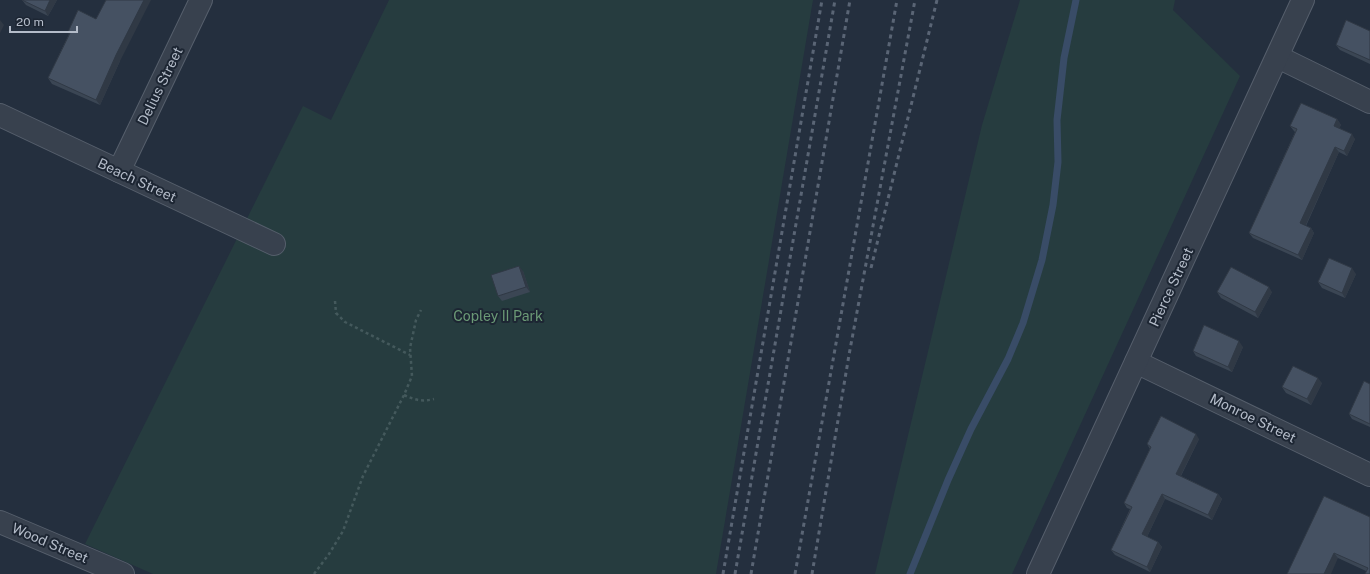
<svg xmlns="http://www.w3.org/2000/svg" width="1370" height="574" font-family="'Public Sans',sans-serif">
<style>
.green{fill:#263c3f}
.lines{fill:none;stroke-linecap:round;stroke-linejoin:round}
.stream{stroke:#394c67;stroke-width:7}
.street-casing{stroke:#565f6c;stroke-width:24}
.path{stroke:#44595c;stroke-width:2.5;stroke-dasharray:3 3;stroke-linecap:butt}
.street{stroke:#38414e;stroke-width:22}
.rail{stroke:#5a6575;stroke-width:3;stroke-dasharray:4 4;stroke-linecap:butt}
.wall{fill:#3b4654}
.shaded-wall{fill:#303945}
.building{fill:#455162;stroke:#303945}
.labels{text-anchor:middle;stroke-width:4;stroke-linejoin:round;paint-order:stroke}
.street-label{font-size:14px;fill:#b4bcc9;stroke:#1d2633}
.park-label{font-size:14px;fill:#6b9a76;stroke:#1d2633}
</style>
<rect width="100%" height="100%" fill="#242f3e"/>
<g class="green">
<polygon points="389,0 813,0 716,574 153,574 85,544 303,106 331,120"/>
<polygon points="1020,0 1175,0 1173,10 1240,76 1012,574 875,574 982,125"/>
</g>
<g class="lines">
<polyline class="stream" points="910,574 948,480 971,429 1008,359 1023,323 1042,260 1053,205 1058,162 1057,120 1064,58 1076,0"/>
<defs>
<g id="street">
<polyline points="1278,57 1370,102"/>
<polyline points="0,115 274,244"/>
<polyline points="119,171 201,0"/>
<polyline points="1136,362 1370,475"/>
<polyline points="0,522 123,574"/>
<polyline points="1038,574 1303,0"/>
</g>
</defs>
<use href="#street" class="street-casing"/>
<g class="path">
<polyline points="335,301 336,313 345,322 410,355"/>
<path d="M404 395C415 400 422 402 434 399"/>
<polyline points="314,574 329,554 343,531 363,476 404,395 412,376 410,348 416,320 421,310"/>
</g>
<use href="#street" class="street"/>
<g class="rail">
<polyline points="871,268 937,0"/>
<polyline points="723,574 822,0"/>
<polyline points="735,574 835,0"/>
<polyline points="751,574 850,0"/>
<polyline points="795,574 897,0"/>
<polyline points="812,574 849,355 915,0"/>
</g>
</g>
<g class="wall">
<polygon points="22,0 57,0 48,16 26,5"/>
<polygon points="1370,31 1370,64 1340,50 1336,45"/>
<polygon points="68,32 120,61 100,105 52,84 48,78 69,34"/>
<polygon points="1337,119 1341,125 1339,128 1355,139 1347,156 1339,152 1306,226 1311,228 1314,233 1302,260 1253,238 1249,233 1295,132 1294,131 1290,126"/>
<polygon points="523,271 530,292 502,301 498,296"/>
<polygon points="1356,274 1345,298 1322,288 1318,282"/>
<polygon points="1217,292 1272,292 1258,318 1221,298"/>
<polygon points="1243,347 1232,372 1196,356 1193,351"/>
<polygon points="1322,383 1311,405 1286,393 1282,387"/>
<polygon points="1370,384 1370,427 1352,419 1349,414"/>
<polygon points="1199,439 1181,476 1218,494 1222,499 1212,520 1165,499 1147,537 1158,542 1162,547 1150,572 1115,555 1111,550 1130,509 1127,508 1124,503 1150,449 1147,444"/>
<polygon points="1370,517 1370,574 1366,571 1338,558 1287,574"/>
</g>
<g class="shaded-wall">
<polygon points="50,0 57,0 48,16 45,11"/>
<polygon points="144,0 151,0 120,61 100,105 96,100 116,55"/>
<polygon points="0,20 4,25 0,33"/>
<polygon points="1337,119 1341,125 1338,131 1334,126"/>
<polygon points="1352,134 1355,139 1347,156 1344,151"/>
<polygon points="1335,147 1339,152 1304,229 1300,223"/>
<polygon points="1311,228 1314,233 1302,260 1298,255"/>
<polygon points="519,266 523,271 530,292 526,287"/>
<polygon points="1352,268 1356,274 1345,298 1342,293"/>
<polygon points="1269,287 1272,292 1258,318 1255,312"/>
<polygon points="1239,341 1243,347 1232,372 1228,367"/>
<polygon points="1318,378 1322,383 1311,405 1307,399"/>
<polygon points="1196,434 1199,439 1179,479 1176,474"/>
<polygon points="1162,494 1165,499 1146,539 1142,534"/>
<polygon points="1218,494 1222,499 1212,520 1208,515"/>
<polygon points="1158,542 1162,547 1150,572 1147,567"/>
<polygon points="1334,553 1338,558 1331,574 1324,574"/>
</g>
<g class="building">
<polygon points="22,0 50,0 45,11"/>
<polygon points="106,0 144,0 116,55 96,100 48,78 70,33 68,32 78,10 96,19"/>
<polygon points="1346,20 1370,31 1370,60 1336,45"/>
<polygon points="1301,103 1337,119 1334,126 1352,134 1344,151 1335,147 1300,223 1311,228 1298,255 1249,233 1297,129 1290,126"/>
<polygon points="1329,258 1352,268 1342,293 1318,282"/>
<polygon points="519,266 526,287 498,296 491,275"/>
<polygon points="1231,267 1269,287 1255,312 1217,292"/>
<polygon points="1204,325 1239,341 1228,367 1193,351"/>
<polygon points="1293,366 1318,378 1307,399 1282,387"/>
<polygon points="1364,381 1370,384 1370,424 1349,414"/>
<polygon points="1161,416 1196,434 1176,474 1218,494 1208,515 1162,494 1142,534 1158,542 1147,567 1111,550 1132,507 1124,503 1151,447 1147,444"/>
<polygon points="1324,496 1370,517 1370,574 1365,574 1368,568 1334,553 1324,574 1287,574"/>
</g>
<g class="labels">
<g class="street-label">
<text transform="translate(160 86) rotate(-64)" y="5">Delius Street</text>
<text transform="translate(137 180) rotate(25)" y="5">Beach Street</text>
<text transform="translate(1171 287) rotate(-65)" y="5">Pierce Street</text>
<text transform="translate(1253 418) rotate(26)" y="5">Monroe Street</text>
<text transform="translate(50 543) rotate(23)" y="5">Wood Street</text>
</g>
<g class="park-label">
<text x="498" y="321">Copley II Park</text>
</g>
</g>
<path d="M10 26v6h67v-6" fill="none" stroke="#b4bcc9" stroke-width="2"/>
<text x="16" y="26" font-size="12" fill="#b4bcc9" stroke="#1d2633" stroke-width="3" paint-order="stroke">20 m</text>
</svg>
